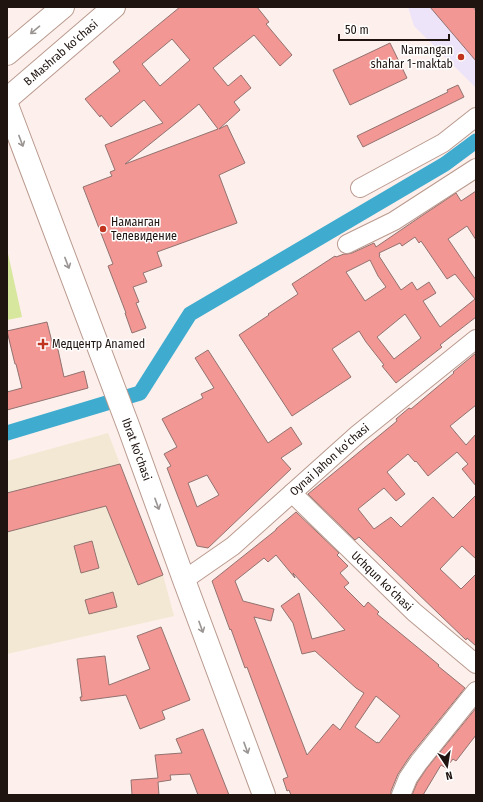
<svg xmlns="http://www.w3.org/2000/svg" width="483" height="802" font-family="'Fira Sans Condensed',sans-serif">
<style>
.industrial{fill:#f3e8d3}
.education{fill:#eee4f9}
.green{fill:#d7e79e}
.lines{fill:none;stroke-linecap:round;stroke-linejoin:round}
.canal{stroke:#3eabcf;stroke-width:15}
.building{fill:#f29793;stroke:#927270;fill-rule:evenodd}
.minor-casing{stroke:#b99a8f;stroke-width:20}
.major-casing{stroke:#b99a8f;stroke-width:24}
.minor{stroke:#fff;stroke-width:18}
.major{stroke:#fff;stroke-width:22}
.oneway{stroke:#9a9593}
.poi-dot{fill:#c13520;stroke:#fff;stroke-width:1.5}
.labels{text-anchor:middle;stroke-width:3;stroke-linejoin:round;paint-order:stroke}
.poi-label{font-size:12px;fill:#1f1410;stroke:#fff;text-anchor:start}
.street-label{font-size:12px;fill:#1f1410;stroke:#fff}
</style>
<rect width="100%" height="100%" fill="#fdefeb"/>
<polygon class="industrial" points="108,433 163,575 174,616 7,654 7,461"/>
<polygon class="education" points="408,7 476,7 476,88 414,26"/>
<polygon class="green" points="7,249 22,317 7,320"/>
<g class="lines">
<polyline class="canal" points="7,433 140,393 190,314 445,164 476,141"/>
</g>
<g class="building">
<path d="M180 7H257L269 22 266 24 292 55 280 66 254 35 213 68 228 86 241 75 251 88 234 102 240 110 219 129 227 125 245 163 219 175 237 223 157 252 162 266 143 273 147 282 133 287 139 302 136 303 146 328 132 333 125 313H126L108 266 113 264 83 187 112 176 110 172 115 170 105 145 163 123 144 100 111 127 101 115 100 117 85 99 120 71 113 62ZM172 39 190 60 160 86 142 64ZM199 104 218 129 125 164 181 119Z"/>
<polygon points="430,7 473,7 476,11 476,61"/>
<polygon points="390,43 407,78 350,105 333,70"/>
<polygon points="458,85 464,97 363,147 357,136 448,92 447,90"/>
<path d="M476 191V240L467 226 448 239 476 280V317L440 345 442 347 396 383 382 366 384 365 366 342 359 331 332 349 351 377 292 416 239 335 269 315 268 314 298 294 292 284 335 256 336 257 344 254H347L352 253 374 243 376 247 417 219 456 193 461 201ZM415 237 419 243 421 241 447 279 455 274 475 299 440 327 423 301 436 293 429 282 417 290 412 282 401 290 379 256 380 255 379 253 400 243 402 246ZM370 260 378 276 386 287 365 301 346 272ZM405 314 421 338 394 359 377 337Z"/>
<polygon points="47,322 53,346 57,345 64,377 84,371 88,388 7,410 7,392 22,388 16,364 15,364 7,331"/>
<path d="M208 350 268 443 291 427 302 444 281 458 291 469 208 548 197 546 167 468 171 466 164 454 177 447 162 419 203 398 201 394 214 388 195 358ZM207 475 219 495 197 507 188 483Z"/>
<polygon points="476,353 476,405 450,426 466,445 476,434 476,486 462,469 468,464 457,452 428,476 416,461 415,462 408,454 387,472 405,494 396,501 384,488 358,509 374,529 391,517 401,527 433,497 453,518 476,495 476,559 462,546 440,569 461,589 476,574 476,646 467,638 466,640 359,537 355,540 308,494 397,421 396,419 409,408 411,409 454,373 453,372"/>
<polygon points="120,464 163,575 138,585 106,506 7,532 7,493"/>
<path d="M296 512 339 553 337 555 348 566 340 573 349 583 344 587 364 607 368 602 379 612 377 614 439 665 438 666 465 688 410 756 398 774 391 791V795H291L289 790 287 791 283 779 288 777 247 667 245 668 231 629 230 630 212 581 276 530V529ZM276 555 295 578 293 573 345 630 312 639 299 593 281 606 293 623 302 654 315 651 356 688 364 693 340 730 333 724 307 755 254 617 271 621 274 609 243 601 235 581 264 558 268 562ZM376 696 400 716 379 743 377 742V743L355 727Z"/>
<polygon points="92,541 99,568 81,573 74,546"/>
<polygon points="113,592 117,607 89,614 85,600"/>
<polygon points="161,627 190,700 162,711 165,719 140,729 126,695 81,701 80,697 82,697 77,659 105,656 109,685 150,669 137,636"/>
<polygon points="476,708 476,735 456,761 453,759 446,768 441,765 423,795 412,795 417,783 427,768"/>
<polygon points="203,729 229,795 198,795 190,774 170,775 171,780 158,782 159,795 132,795 131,780 158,778 155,755 182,753 176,739"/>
</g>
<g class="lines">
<defs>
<g id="minor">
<polyline points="360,188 443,143 476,117"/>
<polyline points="347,244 394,221 476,168"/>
<polyline points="292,493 414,612 476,664"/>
<path id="s1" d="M184 580 233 546 358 434 476 339"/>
<polyline points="401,795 408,778 419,762 476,691"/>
</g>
<g id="major">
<polyline points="7,54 63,7"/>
<path id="s2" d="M7 99 114 7"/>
<path id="s3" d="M7 105 129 428 184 580 264 795"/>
</g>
</defs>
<use href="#minor" class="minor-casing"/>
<use href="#major" class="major-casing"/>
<use href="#minor" class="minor"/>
<use href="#major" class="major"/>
</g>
<defs><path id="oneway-shaft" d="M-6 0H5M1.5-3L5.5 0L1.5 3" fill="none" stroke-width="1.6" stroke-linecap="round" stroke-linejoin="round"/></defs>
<g class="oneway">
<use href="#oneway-shaft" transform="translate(35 30) rotate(140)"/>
<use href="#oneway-shaft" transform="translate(21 141) rotate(69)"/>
<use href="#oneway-shaft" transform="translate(67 263) rotate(69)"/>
<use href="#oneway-shaft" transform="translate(157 504) rotate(70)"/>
<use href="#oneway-shaft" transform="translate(201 627) rotate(70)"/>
<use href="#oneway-shaft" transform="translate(246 748) rotate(70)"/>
</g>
<g class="poi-dot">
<circle cx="461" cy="57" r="4"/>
<circle cx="103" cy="229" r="4"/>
<path d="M41 338h4v4h4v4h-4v4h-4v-4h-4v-4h4z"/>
</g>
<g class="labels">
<g class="poi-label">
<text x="453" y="54" text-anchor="end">Namangan<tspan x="453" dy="14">shahar 1-maktab</tspan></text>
<text x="111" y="226">Наманган<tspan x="111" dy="14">Телевидение</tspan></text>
<text x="52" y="348">Медцентр Anamed</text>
</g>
<g class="street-label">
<text dy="4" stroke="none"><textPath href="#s2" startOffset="71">B.Mashrab ko'chasi</textPath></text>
<text dy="4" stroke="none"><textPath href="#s3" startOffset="368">Ibrat ko'chasi</textPath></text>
<text dy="4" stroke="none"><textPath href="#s1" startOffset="189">Oynai Jahon ko‘chasi</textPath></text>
<text transform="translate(382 581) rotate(44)" y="4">Uchqun koʻchasi</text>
</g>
</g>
<rect width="483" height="802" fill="none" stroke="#1f1410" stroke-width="16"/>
<g transform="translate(447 766) rotate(168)" stroke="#ffffff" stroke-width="3" paint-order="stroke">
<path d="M0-3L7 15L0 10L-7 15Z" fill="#1f1410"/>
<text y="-6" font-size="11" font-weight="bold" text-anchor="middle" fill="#1f1410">N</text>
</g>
<path d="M339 34v6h110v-6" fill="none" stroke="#1f1410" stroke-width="2"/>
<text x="345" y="34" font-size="12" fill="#1f1410" stroke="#ffffff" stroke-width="3" paint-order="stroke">50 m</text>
</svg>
